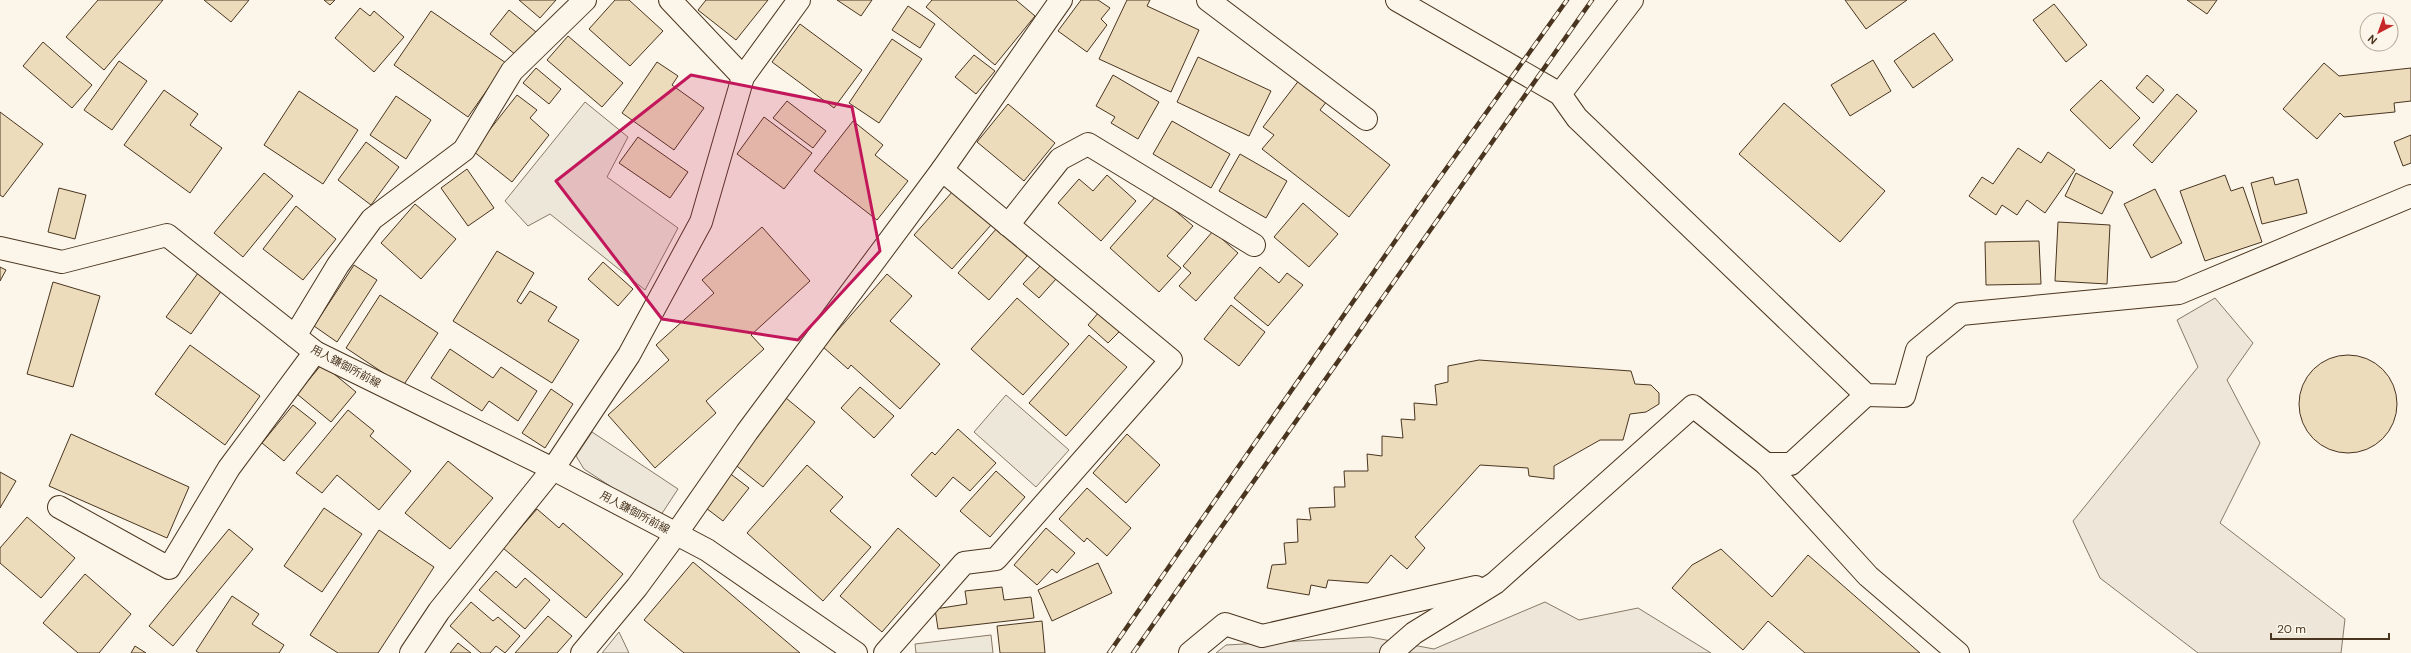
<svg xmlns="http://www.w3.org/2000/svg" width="2411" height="653" font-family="'DM Sans','Noto Sans JP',sans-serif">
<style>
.green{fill:#ede6d9;stroke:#887966}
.parking{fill:#ede7d9;stroke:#887966}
.building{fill:#ecdcbc;stroke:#4a3520}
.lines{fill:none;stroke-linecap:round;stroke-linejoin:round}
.minor-casing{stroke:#4a3520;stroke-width:24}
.minor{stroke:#fbf6e9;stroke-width:22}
.rail-casing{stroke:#4a3520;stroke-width:4.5}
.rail{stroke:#fbf6e9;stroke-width:3;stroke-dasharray:9;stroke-linecap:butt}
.marked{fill:#c2185b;fill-opacity:0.2;stroke:#c2185b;stroke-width:3;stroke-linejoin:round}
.labels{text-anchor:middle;stroke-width:3;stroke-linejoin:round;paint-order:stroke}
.street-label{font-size:11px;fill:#4a3520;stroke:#fbf6e9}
</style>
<rect width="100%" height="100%" fill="#fbf6e9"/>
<g class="green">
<polygon points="2215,298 2253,343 2227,380 2260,443 2220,523 2345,619 2341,653 2198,653 2100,578 2073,521 2198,367 2177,320"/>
<polygon points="1545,602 1579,620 1638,608 1711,653 1216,653 1226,645 1370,637 1434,649"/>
<polygon points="619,632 629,653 602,653"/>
</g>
<g class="parking">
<polygon points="585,102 628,137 607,177 678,228 645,290 550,214 528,226 505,201"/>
<polygon points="1006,395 1069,450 1036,487 974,432"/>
<polygon points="592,432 678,489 659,518 584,469 576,456"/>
<polygon points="991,635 993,653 916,653 915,644"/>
</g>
<g class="building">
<polygon points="98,0 163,0 104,70 66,37"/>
<polygon points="204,0 249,0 231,22"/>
<polygon points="324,0 335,0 330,5"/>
<polygon points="519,0 556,0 540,18"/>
<polygon points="615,0 629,0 663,31 630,66 589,29"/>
<polygon points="706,0 768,0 736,40 698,10"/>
<polygon points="837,0 872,0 861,16"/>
<polygon points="932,0 1016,0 1035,16 995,65 926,7"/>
<polygon points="1081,0 1098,0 1110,8 1101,19 1107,25 1087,52 1058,31"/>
<polygon points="1127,0 1150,0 1147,6 1199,30 1171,92 1099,59"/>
<polygon points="1845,0 1907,0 1866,29"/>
<polygon points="2187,0 2217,0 2207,14"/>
<polygon points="2054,4 2087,45 2066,62 2033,20"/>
<polygon points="908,6 935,24 920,48 892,30"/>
<polygon points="360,8 370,16 374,11 404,37 374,72 335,38"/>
<polygon points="509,10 536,32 516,55 490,34"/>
<polygon points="431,11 506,63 468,117 394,65"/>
<polygon points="800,24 862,70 834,108 772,62"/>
<polygon points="1934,33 1953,60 1913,88 1894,61"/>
<polygon points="568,36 623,83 602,107 547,60"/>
<polygon points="892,39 922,59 879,123 849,103"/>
<polygon points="43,42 92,85 72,108 23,66"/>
<polygon points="974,55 995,71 976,94 955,77"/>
<polygon points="1198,57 1271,91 1249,136 1177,102"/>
<polygon points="1873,60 1891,91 1850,116 1831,85"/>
<polygon points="119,61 147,81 112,130 84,110"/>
<polygon points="657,62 678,76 672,85 704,108 674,150 622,113"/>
<polygon points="2324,63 2339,76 2411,68 2411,101 2394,103 2395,112 2344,117 2340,113 2317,139 2283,109"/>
<polygon points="536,68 561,89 549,104 523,83"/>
<polygon points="1113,75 1159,102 1138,139 1111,123 1115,117 1096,106"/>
<polygon points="2147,75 2164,90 2153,103 2136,88"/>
<polygon points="1300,79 1327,101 1320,110 1390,165 1349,217 1262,149 1274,135 1263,127"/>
<polygon points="2101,80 2140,118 2110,149 2070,110"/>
<polygon points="164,90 198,114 190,125 222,148 190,193 124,145"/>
<polygon points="299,91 358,130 323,184 264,145"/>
<polygon points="2177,94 2197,111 2152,163 2133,145"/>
<polygon points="517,95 537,110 530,118 549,135 512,182 473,151"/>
<polygon points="396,96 431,120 406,159 370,135"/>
<polygon points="787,101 826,131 813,148 773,118"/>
<polygon points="1784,103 1885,191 1840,242 1739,154"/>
<polygon points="1008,104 1055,143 1024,181 977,142"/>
<polygon points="0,112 43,144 3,197 0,195"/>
<polygon points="764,117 812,153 784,189 737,154"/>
<polygon points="853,121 883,145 875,155 908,181 877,220 814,171"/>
<polygon points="1172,121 1230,154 1211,188 1153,154"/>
<polygon points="2411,135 2411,163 2403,166 2394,142"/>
<polygon points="638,137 688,172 670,198 619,163"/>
<polygon points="366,142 399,167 371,205 338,180"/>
<polygon points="2018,148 2041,163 2048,152 2075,170 2045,213 2027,200 2017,215 2002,205 1996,215 1969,196 1982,177 1993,184"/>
<polygon points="1240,154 1287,181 1266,218 1219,191"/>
<polygon points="467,169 494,208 468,226 441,188"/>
<polygon points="264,173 293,196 243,257 214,233"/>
<polygon points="2076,173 2113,192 2102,214 2065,196"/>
<polygon points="1107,175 1136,201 1101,241 1058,203 1079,179 1093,191"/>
<polygon points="2225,175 2231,191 2243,187 2262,242 2205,261 2180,191"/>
<polygon points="2273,177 2275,185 2298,179 2307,213 2262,224 2251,183"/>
<polygon points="59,188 86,195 75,239 48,232"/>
<polygon points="2155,189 2182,243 2151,258 2124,204"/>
<polygon points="953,191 991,225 952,269 914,235"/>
<polygon points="1157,195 1193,226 1167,256 1181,268 1159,292 1110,248"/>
<polygon points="1303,203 1338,234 1309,267 1274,237"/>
<polygon points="415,204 456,239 421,279 381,243"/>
<polygon points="296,206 336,239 303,280 263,249"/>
<polygon points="2058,222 2110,225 2107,284 2055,281"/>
<polygon points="762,227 810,281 751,335 764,349 706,401 716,413 655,468 608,415 669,360 656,345 714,293 702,280"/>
<polygon points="997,228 1027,256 989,300 958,273"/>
<polygon points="1213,231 1238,253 1196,301 1179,286 1191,273 1183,266"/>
<polygon points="2039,241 2041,284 1986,285 1985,242"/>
<polygon points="497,251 534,273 517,301 521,304 530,291 557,307 548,321 579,340 552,383 453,321"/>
<polygon points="603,262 633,289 618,306 588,279"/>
<polygon points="354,265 377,280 337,342 314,326"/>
<polygon points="1041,265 1056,279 1039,298 1023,284"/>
<polygon points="0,267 6,270 0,281"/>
<polygon points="1260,267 1279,283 1287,273 1303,285 1268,326 1234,298"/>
<polygon points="198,273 222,290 191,334 166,317"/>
<polygon points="887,274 912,296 890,321 940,364 900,409 851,365 848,369 823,347"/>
<polygon points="53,282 100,296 73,387 27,374"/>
<polygon points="380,295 438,333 403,386 346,348"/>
<polygon points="1017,298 1069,344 1023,395 971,349"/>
<polygon points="1231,305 1265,332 1239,366 1204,339"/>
<polygon points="1099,312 1120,331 1108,343 1088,325"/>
<polygon points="1089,335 1127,367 1066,436 1029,403"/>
<polygon points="190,345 260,396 225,445 155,394"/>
<polygon points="450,349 493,378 501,367 537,391 518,421 489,401 482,411 431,378"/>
<circle cx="2348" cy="404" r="49"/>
<polygon points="1479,360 1631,371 1635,384 1651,385 1659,393 1659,404 1646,412 1630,414 1623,440 1600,440 1554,466 1554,479 1529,476 1528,468 1480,465 1415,537 1425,548 1407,569 1391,555 1368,583 1328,580 1326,588 1311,585 1309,595 1267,588 1272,565 1286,564 1284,543 1298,542 1297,519 1311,520 1309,508 1335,507 1334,487 1345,487 1344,471 1368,471 1367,454 1382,456 1382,436 1403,438 1401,419 1415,420 1414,403 1437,405 1435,385 1448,382 1448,366"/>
<polygon points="322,364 356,392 331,422 297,394"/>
<polygon points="860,387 894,416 874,438 841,408"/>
<polygon points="551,389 573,404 545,448 522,433"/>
<polygon points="786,398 815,422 763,487 733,463"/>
<polygon points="293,405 316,423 284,461 262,443"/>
<polygon points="348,410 374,431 370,436 411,471 379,510 337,475 322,493 296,473"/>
<polygon points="958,429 996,463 970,491 953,477 936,497 911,475 932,452 935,455"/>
<polygon points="71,434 189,487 167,538 49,486"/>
<polygon points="1127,434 1160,465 1126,503 1093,473"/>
<polygon points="448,461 493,498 450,549 405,513"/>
<polygon points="807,465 843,497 830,511 871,547 823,601 747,533"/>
<polygon points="996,471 1025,497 990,537 960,511"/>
<polygon points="0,472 16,481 0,508"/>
<polygon points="728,472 749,488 723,521 702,505"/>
<polygon points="1087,488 1131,528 1107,556 1087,538 1084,542 1059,519"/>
<polygon points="324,508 362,534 322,592 284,566"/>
<polygon points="537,509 559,528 563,523 623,574 586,618 503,548"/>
<polygon points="27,517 75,558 41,598 0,563 0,548"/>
<polygon points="898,528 940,565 882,632 840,596"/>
<polygon points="1046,528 1075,553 1057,573 1052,569 1037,585 1014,565"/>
<polygon points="229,529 253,549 173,646 149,626"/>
<polygon points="379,530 434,567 378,653 338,653 310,635"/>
<polygon points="1721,549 1772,597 1808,555 1920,653 1805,653 1768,621 1743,650 1672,588 1692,565"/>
<polygon points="693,562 800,653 684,653 644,620"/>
<polygon points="1098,563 1112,593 1052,621 1038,590"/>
<polygon points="496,571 516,588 525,578 550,600 525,629 479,590"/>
<polygon points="85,574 131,614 99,653 78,653 43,623"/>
<polygon points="1002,587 1004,600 1031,597 1034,618 938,629 935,609 967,604 965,591"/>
<polygon points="232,596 259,614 252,624 284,645 279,653 199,653 196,651"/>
<polygon points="471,602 493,621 498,617 520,636 505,653 496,646 490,653 481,653 450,626"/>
<polygon points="548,616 572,636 557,653 515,653"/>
<polygon points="1042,621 1045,653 1000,653 997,626"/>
<polygon points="458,643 471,653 450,653"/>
<polygon points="135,646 146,653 131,653"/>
</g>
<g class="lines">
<defs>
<g id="minor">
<polyline points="670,0 743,77"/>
<polyline points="1208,0 1366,119"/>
<polyline points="1397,0 1560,94 1577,118 1866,395 1904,396 1917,350 1961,314 2179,293 2411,196"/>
<polyline points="1560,94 1632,0"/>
<polyline points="1008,225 1060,159 1088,144 1254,245"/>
<polyline points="0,248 62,262 167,235 315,352 553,469 707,550 856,653"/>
<polyline points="295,336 338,265 372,219 464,150 512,71 585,0"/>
<polyline points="1766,464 1868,576 1958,653"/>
<polyline points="59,507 169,568 229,468 315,352"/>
<polyline points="411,653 439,611 553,469 629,355 701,222 743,77 799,0"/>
<polyline points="582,653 637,587 676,534 747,432 942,170 1061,0"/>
<polyline points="885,653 964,563 996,559 1171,360 942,170"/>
<polyline points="1190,653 1225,624 1262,636 1476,587"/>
<polyline points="1391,653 1414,633 1495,583 1693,406 1766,464 1791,464 1866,395"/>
</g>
</defs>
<use href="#minor" class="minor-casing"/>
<use href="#minor" class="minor"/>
<defs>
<g id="rail">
<polyline points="1109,653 1423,201 1567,0"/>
<polyline points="1133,653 1592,0"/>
</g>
</defs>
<use href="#rail" class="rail-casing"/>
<use href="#rail" class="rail"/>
</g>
<path class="marked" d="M691 75 852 107 880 251 798 340 662 319 556 181Z"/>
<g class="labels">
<g class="street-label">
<text transform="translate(346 366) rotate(28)" y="4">用人鎌御所前線</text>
<text transform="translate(635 512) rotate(28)" y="4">用人鎌御所前線</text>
</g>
</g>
<g transform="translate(2379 32) rotate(221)"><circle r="19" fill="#fbf6e9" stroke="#b4a999"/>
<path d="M0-3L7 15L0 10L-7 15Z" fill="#c62828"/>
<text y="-6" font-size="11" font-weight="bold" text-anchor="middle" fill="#4a3520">N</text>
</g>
<path d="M2271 633v6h118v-6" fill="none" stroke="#4a3520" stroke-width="2"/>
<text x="2277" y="633" font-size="12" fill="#4a3520" stroke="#fbf6e9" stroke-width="3" paint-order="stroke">20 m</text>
</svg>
